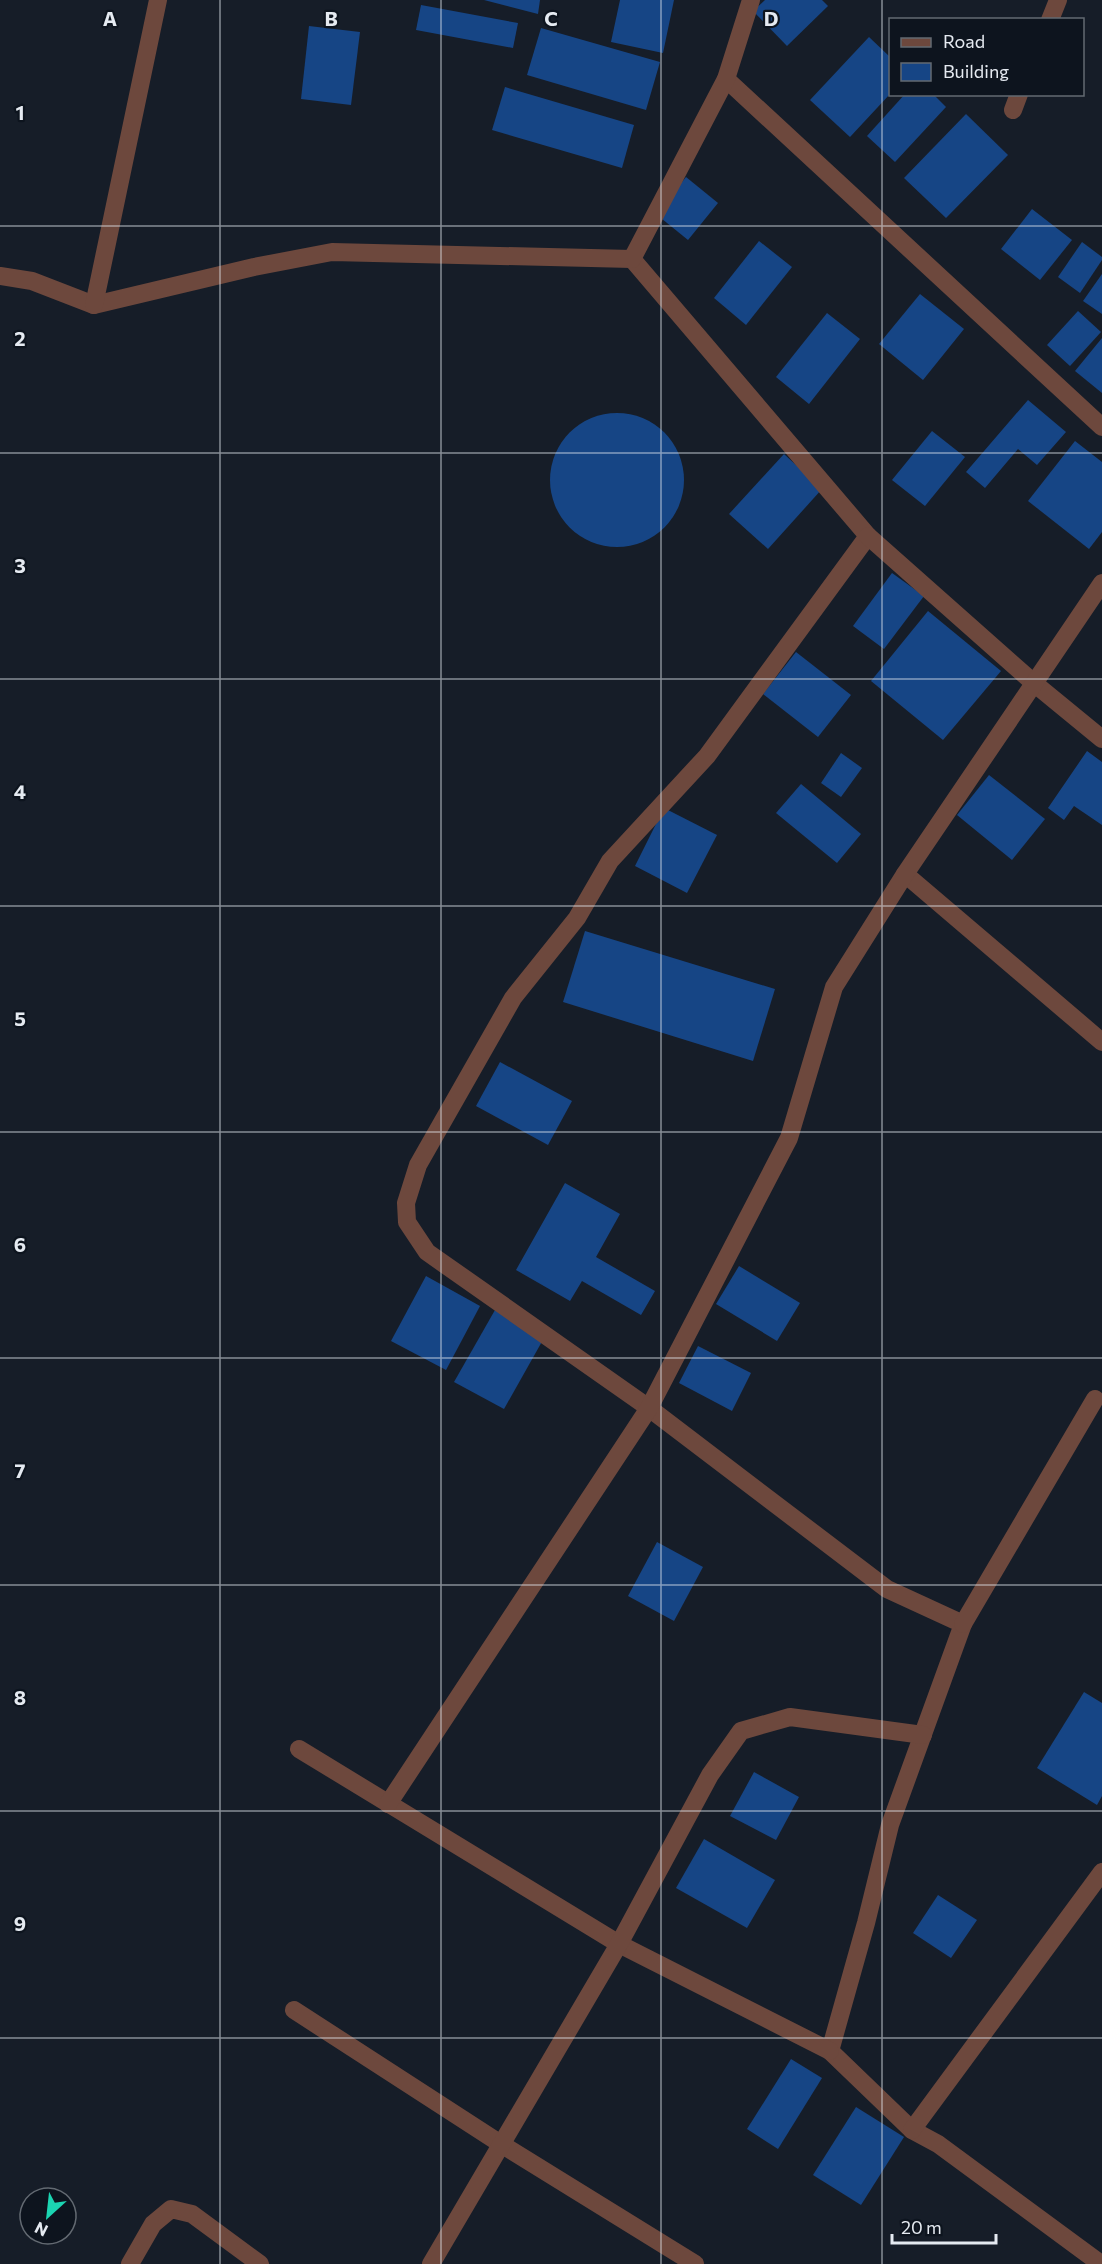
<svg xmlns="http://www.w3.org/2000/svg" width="1102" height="2264" font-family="Commissioner,sans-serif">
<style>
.building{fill:#164585}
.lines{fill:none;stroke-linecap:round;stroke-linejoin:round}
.minor{stroke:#6d483d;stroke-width:18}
.grid{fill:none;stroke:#e5eaf1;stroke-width:1.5;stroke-opacity:0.55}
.grid-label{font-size:20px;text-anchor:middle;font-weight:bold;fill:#e5eaf1;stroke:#0d141e;stroke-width:4.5;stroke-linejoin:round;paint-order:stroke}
</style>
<rect width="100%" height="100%" fill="#161d28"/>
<g class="building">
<polygon points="484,0 540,0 538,14"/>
<polygon points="620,0 674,0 663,53 611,42"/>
<polygon points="765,0 822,0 828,6 787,46 753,11"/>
<polygon points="421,5 518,23 513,48 416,30"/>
<polygon points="309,26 360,32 351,105 301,99"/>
<polygon points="541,28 660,62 646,110 527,75"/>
<polygon points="869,37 890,57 890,94 850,137 810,100"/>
<polygon points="505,87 634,125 622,168 492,130"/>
<polygon points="905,94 933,94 946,107 895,162 867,136"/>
<polygon points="966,114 1008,155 946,218 904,178"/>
<polygon points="686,177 718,203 688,240 656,214"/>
<polygon points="1032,209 1072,240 1040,280 1001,249"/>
<polygon points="759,241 792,267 746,325 714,298"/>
<polygon points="1082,242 1102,257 1102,260 1080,293 1058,277"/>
<polygon points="1102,274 1102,314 1083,301"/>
<polygon points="920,294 964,329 923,380 879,344"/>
<polygon points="1078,311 1101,332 1070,366 1047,345"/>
<polygon points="827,313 860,339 809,404 776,377"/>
<polygon points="1102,338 1102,393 1075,371"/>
<polygon points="1028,400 1066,432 1037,465 1018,449 985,488 966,472"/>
<circle cx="617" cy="480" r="67"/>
<polygon points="932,431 965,457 925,506 892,480"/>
<polygon points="1075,441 1102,462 1102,532 1089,549 1028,501"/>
<polygon points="784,454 822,489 768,549 729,514"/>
<polygon points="892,573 924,596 884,649 853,626"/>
<polygon points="928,611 1001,671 943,740 871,681"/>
<polygon points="796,652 851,695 818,737 763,694"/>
<polygon points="1087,751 1102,762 1102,825 1074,806 1064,820 1048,808"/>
<polygon points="841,753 862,768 841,797 821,783"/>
<polygon points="989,775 1045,819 1012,860 957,815"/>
<polygon points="801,784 861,834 837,863 776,813"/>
<polygon points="664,808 717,835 687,893 635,866"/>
<polygon points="585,931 775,989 753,1061 563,1002"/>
<polygon points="500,1062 572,1101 548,1145 476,1106"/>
<polygon points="565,1183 620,1214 596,1257 655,1291 641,1315 582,1281 570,1301 516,1270"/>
<polygon points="739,1266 800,1303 777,1341 716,1304"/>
<polygon points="426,1276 480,1306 446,1370 391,1341"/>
<polygon points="495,1310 544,1338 504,1409 454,1382"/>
<polygon points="698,1346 751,1373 732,1411 679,1383"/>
<polygon points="657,1542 703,1567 674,1621 628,1596"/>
<polygon points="1084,1692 1102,1703 1102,1796 1097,1805 1037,1768"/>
<polygon points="754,1772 799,1797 776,1840 730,1816"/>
<polygon points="704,1839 775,1880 747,1928 676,1888"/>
<polygon points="938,1895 977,1920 951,1958 913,1933"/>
<polygon points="791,2059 822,2078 778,2149 747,2129"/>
<polygon points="856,2107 904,2137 861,2205 813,2175"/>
</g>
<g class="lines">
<g class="minor">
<polyline points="1050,20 1058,0"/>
<polyline points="726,79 1102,427"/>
<polyline points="1013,110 1019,94"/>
<polyline points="632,259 868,536 707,756 610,861 577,918 513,998 418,1165 406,1203 407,1222 427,1252 649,1408 887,1589 963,1624 890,1825 866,1923 830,2051 912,2130 938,2144 1101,2264"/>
<polyline points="0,276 32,281 94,305 254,267 332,252 632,259 726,79 751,0"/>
<polyline points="94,305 158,0"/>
<polyline points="868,536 1035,684 1102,739"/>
<polyline points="905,874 1102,1042"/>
<polyline points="963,1624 1095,1399"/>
<polyline points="299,1749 619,1944 830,2051"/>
<polyline points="388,1804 649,1408 789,1138 834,987 905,874 1102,583"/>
<polyline points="294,2010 501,2144 695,2264"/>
<polyline points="912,2130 1102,1872"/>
<polyline points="130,2264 153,2224 171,2209 192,2214 260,2264"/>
<polyline points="431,2264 619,1944 710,1775 741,1731 790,1717 923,1735"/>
</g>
</g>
<path class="grid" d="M220 0V2264M441 0V2264M661 0V2264M882 0V2264M0 226H1102M0 453H1102M0 679H1102M0 906H1102M0 1132H1102M0 1358H1102M0 1585H1102M0 1811H1102M0 2038H1102"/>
<g class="grid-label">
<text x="110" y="26">A</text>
<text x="331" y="26">B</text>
<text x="551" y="26">C</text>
<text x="771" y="26">D</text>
<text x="20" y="120">1</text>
<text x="20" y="346">2</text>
<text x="20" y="573">3</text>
<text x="20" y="799">4</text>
<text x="20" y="1026">5</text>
<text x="20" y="1252">6</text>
<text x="20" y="1478">7</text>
<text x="20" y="1705">8</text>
<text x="20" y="1931">9</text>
</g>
<rect x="889" y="18" width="195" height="78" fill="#0d141e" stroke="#636a72" stroke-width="1.5"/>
<rect x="901" y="38" width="30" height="9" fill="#6d483d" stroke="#636a72" stroke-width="1.5"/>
<text x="943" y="48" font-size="18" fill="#e5eaf1">Road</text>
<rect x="901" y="63" width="30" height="18" fill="#164585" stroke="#636a72" stroke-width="1.5"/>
<text x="943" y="78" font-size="18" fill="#e5eaf1">Building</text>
<g transform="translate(48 2216) rotate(207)"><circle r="28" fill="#0d141e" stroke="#636a72" stroke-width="1.5"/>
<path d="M0-4.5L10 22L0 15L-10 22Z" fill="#1bd5b2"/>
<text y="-9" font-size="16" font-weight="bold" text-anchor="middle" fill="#e5eaf1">N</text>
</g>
<path d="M892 2234v9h104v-9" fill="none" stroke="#e5eaf1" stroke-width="3"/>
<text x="901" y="2234" font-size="18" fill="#e5eaf1" stroke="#0d141e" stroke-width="4.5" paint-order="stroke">20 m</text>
</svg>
